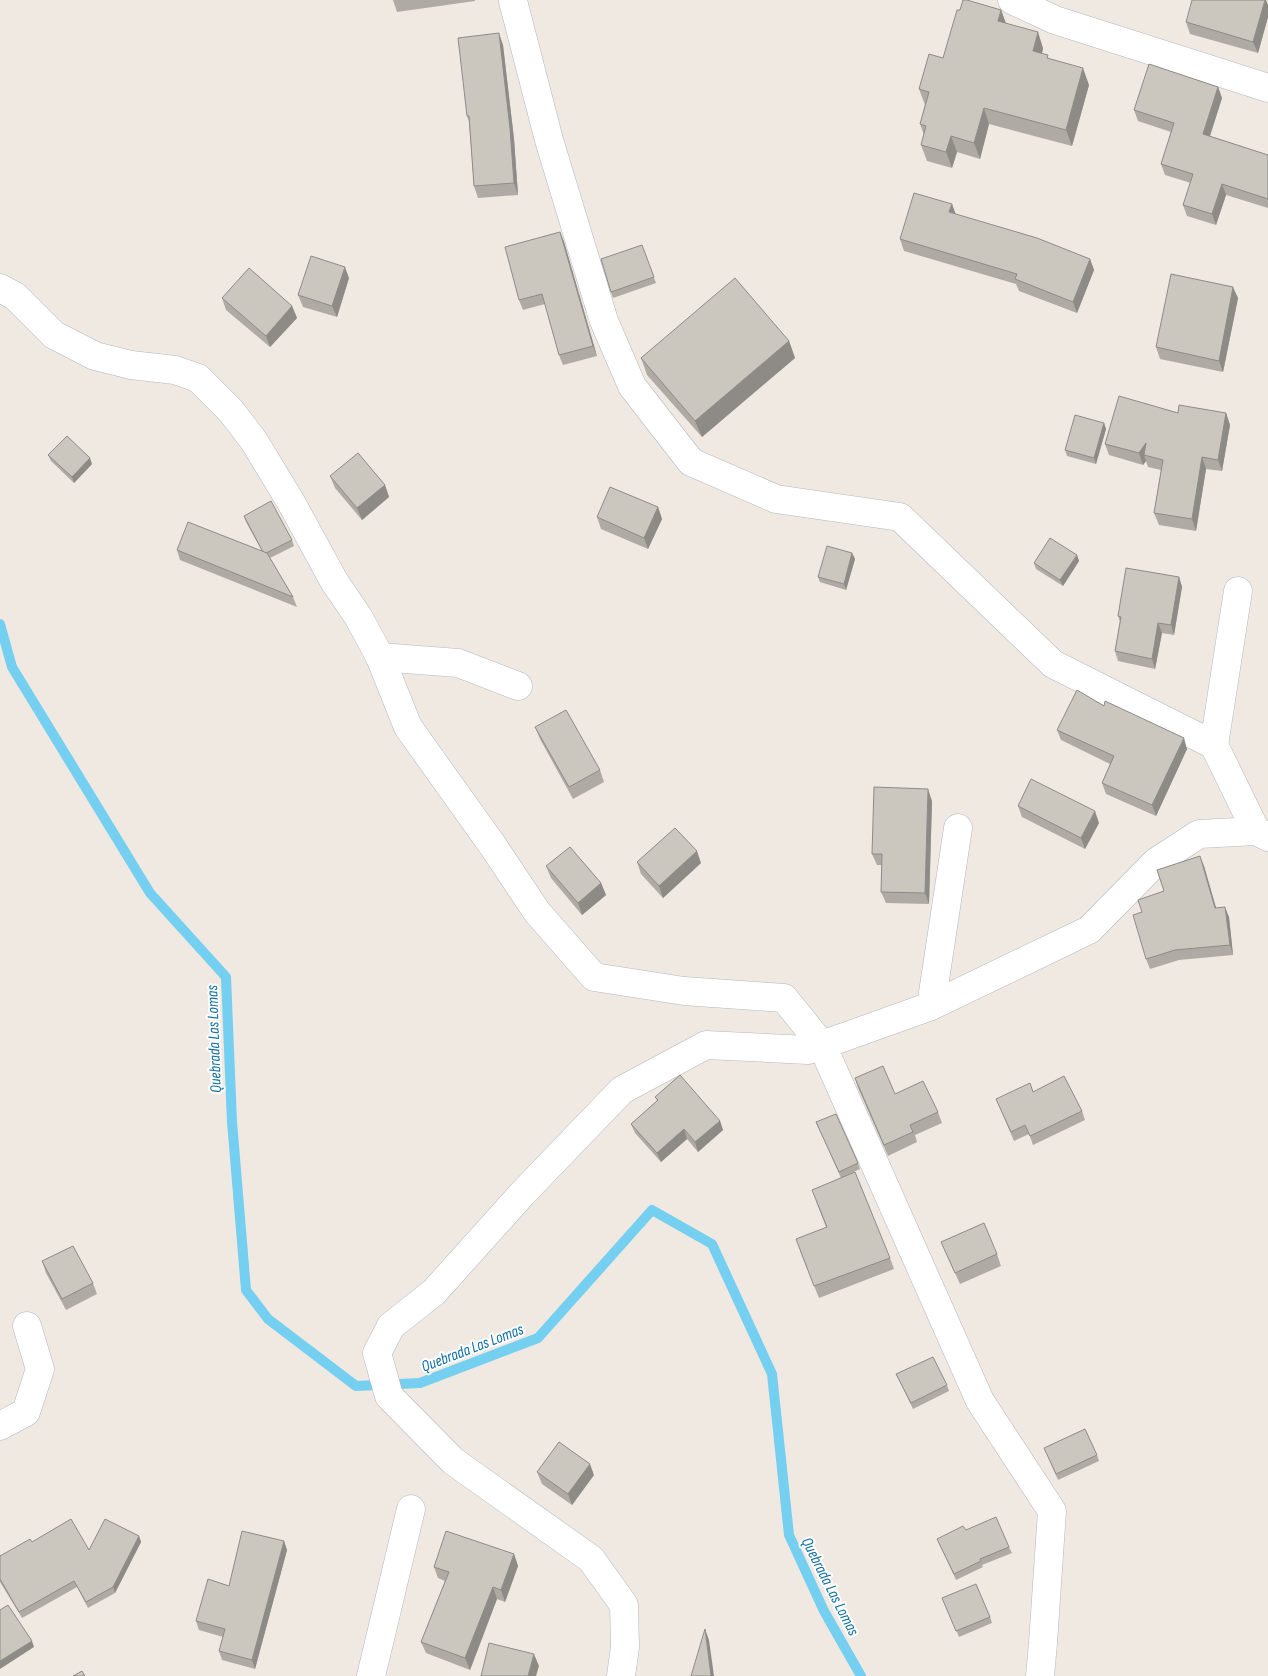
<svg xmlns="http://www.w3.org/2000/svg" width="1268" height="1676" font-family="'Sofia Sans Condensed',sans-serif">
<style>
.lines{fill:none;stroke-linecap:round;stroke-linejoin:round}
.stream{stroke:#75cff0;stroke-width:10}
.minor-casing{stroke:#b4b7c1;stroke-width:29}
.minor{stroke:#fff;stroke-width:28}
.wall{fill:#afaba4}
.shaded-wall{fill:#8e8b86}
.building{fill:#cbc7bf;stroke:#8e8b86}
.labels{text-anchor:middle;stroke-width:4;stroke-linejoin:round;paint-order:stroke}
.water-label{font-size:16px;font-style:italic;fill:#0d6fa3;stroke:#fff}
</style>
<rect width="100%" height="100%" fill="#efe9e1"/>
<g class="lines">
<polyline class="stream" points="0,624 12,667 150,893 226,977 232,1122 246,1290 268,1319 356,1386 420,1383 538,1338 652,1210 712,1244 772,1374 789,1535 824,1611 861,1676"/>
<defs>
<g id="minor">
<polyline points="1012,0 1055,20 1268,88"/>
<polyline points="513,1 549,140 604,321 632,386 691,462 776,499 900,517 1053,664 1214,745 1256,831"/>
<polyline points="0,288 15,296 54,335 95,356 131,365 175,370 198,378 231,411 254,441 292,504 334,581 359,618 380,657 408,727 493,846 537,912 594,977 684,991 784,998 822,1045 980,1401 1052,1511 1043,1643 1040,1676"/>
<polyline points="380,657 458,663 518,686"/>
<polyline points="1214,745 1238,591"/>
<polyline points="931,1006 958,828"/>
<polyline points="0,1426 26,1412 40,1369 27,1326"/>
<polyline points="371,1676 411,1509"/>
<polyline points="621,1676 625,1647 624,1605 591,1559 453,1461 389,1396 377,1353 391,1326 434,1292 522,1194 622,1090 706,1045 808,1050 931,1006 1089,930 1156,862 1199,834 1256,831 1268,837"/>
</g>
</defs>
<use href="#minor" class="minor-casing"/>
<use href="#minor" class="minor"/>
</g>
<g class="wall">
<polygon points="393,0 475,0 475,1 397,12"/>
<polygon points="1268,5 1268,17 1258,53 1190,34 1186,22"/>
<polygon points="960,10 1001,10 1006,24 1043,48 1042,53 1049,59 1089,85 1072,146 989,124 980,159 957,152 952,168 927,161 921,145 924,135 920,124 925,105 919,89 943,58"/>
<polygon points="503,45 514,139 518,195 478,198 474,186 469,121 467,116"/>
<polygon points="1218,87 1222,98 1210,136 1268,155 1268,208 1226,195 1216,225 1187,216 1183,205 1191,183 1165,175 1161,164 1171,132 1138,121 1134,110"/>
<polygon points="952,204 955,214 1090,259 1094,270 1077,313 1019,291 1016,284 904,251 900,239"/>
<polygon points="560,232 564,242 597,356 563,365 559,355 545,304 523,310 519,300"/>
<polygon points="642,245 656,283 613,298 611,292"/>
<polygon points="349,278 337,317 303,307 298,295"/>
<polygon points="222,298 292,306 297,318 270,347 226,310"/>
<polygon points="1238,298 1223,372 1160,359 1156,347"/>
<polygon points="789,341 795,358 702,437 647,375 641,358"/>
<polygon points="1178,413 1226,413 1230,425 1222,471 1206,469 1196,531 1159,525 1154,513 1161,470 1148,467 1146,461 1143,465 1109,455 1105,444"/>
<polygon points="1104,423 1106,429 1096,464 1067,456 1065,450"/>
<polygon points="48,455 92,464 74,483 51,461"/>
<polygon points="330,476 385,485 389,497 362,520 335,488"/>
<polygon points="658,507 662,519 648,549 601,529 597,517"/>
<polygon points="244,516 292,540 294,546 270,558 293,597 297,607 180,560 177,550 262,551 246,522"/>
<polygon points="852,553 855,559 846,590 820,582 818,577"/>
<polygon points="1077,555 1079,561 1063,586 1036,569 1034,563"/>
<polygon points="1179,577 1182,587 1174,635 1162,633 1155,669 1118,661 1115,651 1120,622 1118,616"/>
<polygon points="535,727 600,770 604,782 573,799 540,739"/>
<polygon points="1057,730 1187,749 1156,816 1106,794 1102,783 1110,764 1061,740"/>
<polygon points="932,801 929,904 886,903 881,892 882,865 877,865 872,854"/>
<polygon points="1018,806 1099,823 1085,849 1022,817"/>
<polygon points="637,862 701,863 663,898 641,874"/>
<polygon points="546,866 601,883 606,895 582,915 551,878"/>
<polygon points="1204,866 1216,908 1229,917 1233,955 1179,960 1150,969 1146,959 1142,912 1164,891"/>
<polygon points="855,1078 938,1112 942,1123 915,1135 917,1142 888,1156 858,1088"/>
<polygon points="1033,1092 1082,1111 1085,1120 1033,1145 1029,1134 1014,1141 996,1099"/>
<polygon points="655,1097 720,1121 723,1130 698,1152 687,1139 661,1162 635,1133 631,1124 657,1101"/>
<polygon points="816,1122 858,1163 860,1169 841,1178"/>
<polygon points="816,1201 890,1258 894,1269 819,1298 800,1251 826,1227"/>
<polygon points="941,1242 997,1254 1001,1266 960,1284 946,1253"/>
<polygon points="42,1261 93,1283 97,1294 66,1310 46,1273"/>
<polygon points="896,1374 947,1385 949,1391 913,1409"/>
<polygon points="1044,1448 1097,1455 1099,1461 1058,1480"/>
<polygon points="537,1472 594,1475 572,1505 542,1484"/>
<polygon points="966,1530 1009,1547 1012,1553 982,1565 983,1567 956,1580 937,1539"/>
<polygon points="139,1536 141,1542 115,1593 88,1608 77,1587 22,1618 0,1582 0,1556 32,1542 89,1550"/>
<polygon points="284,1541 287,1550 255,1669 222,1660 219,1651 223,1637 199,1630 196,1621 229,1586"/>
<polygon points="514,1554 518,1566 505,1602 497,1599 470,1670 426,1653 421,1642 445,1581 438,1578 434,1567"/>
<polygon points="945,1604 990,1617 992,1623 959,1637"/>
</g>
<g class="shaded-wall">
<polygon points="1265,0 1266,0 1268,5 1268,17 1258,53 1253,42"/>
<polygon points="1001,10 1007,26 998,21"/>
<polygon points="1038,32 1043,48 1039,67 1033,51"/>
<polygon points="499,33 503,45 514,139 518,195 514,183"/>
<polygon points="1083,68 1089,85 1072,146 1066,130"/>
<polygon points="1218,87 1222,98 1207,145 1203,134"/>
<polygon points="984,108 989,124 980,159 974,143"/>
<polygon points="951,136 957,152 952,168 946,152"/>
<polygon points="1222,184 1226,195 1216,225 1212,214"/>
<polygon points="952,204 956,215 949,212"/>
<polygon points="560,232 564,242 597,356 593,346"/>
<polygon points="1090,259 1094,270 1077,313 1073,302"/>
<polygon points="345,267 349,278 337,317 332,306"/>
<polygon points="1233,287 1238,298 1223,372 1219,361"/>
<polygon points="292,306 297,318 270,347 266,336"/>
<polygon points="789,341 795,358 702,437 695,421"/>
<polygon points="1226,413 1230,425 1222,471 1218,460"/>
<polygon points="1104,423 1106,429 1096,464 1094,458"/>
<polygon points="1146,443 1144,455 1146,461 1143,465 1139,453"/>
<polygon points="1202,457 1206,469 1196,531 1192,519"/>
<polygon points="90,458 92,464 74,483 72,477"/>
<polygon points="385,485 389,497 362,520 357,508"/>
<polygon points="658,507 662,519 648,549 644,538"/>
<polygon points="852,553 855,559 846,590 844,584"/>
<polygon points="1077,555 1079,561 1063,586 1060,580"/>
<polygon points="1179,577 1182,587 1174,635 1171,625"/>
<polygon points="1158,623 1162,633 1155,669 1152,659"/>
<polygon points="1184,738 1187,749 1156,816 1152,805"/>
<polygon points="928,789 932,801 929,904 925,893"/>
<polygon points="1095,811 1099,823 1085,849 1081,838"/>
<polygon points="697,851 701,863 663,898 659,886"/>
<polygon points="1200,856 1204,866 1219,918 1215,908"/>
<polygon points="601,883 606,895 582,915 578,903"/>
<polygon points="1225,907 1229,917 1233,955 1230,945"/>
<polygon points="720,1121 723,1130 698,1152 695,1142"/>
<polygon points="684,1129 687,1139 661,1162 657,1153"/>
<polygon points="590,1464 594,1475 572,1505 568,1494"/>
<polygon points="139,1536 141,1542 115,1593 113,1587"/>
<polygon points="284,1541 287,1550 255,1669 252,1660"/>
<polygon points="514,1554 518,1566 505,1602 501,1590"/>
<polygon points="493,1587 497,1599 470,1670 465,1658"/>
<polygon points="705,1629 709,1640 714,1676 711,1676"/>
<polygon points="32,1641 34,1647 0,1669 0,1661"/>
<polygon points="534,1654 539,1666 536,1676 528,1676"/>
</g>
<g class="building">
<polygon points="963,0 967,0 1001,10 998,21 1038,32 1033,51 1048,55 1047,58 1083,68 1066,130 984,108 974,143 951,136 946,152 921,145 926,126 920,124 929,92 919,89 929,54 943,58 957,10 960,10"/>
<polygon points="1192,0 1265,0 1253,42 1186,22"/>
<polygon points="499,33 510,128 514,183 474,186 469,116 467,116 458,38"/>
<polygon points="1149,64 1218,87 1203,134 1268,155 1268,199 1222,184 1212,214 1183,205 1193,174 1161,164 1174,123 1134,110"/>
<polygon points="914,193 952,204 949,212 1037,238 1090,259 1073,302 1015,279 1017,274 900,239"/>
<polygon points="560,232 593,346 559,355 542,294 519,300 505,247"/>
<polygon points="642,245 654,277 611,292 601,259"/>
<polygon points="311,256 345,267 332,306 298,295"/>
<polygon points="249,268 292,306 266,336 222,298"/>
<polygon points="1171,274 1233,287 1219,361 1156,347"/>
<polygon points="735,278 789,341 695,421 641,358"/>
<polygon points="1119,396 1178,413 1179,405 1226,413 1218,460 1202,457 1192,519 1154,513 1163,460 1144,455 1146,443 1139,453 1105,444"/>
<polygon points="1075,415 1104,423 1094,458 1065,450"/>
<polygon points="67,436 90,458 72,477 48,455"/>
<polygon points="358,453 385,485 357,508 330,476"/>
<polygon points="610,487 658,507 644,538 597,517"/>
<polygon points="271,501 292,540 266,553 263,552 244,516"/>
<polygon points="188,522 267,553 293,597 177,550"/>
<polygon points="1050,538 1077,555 1060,580 1034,563"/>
<polygon points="827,546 852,553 844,584 818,577"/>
<polygon points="1126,568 1179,577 1171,625 1158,623 1152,659 1115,651 1121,617 1118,616"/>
<polygon points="1077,690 1104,706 1105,701 1184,738 1152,805 1102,783 1114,756 1057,730"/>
<polygon points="566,710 600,770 569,787 535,727"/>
<polygon points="1031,779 1095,811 1081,838 1018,806"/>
<polygon points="874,787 928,789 925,893 881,892 882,854 872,854"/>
<polygon points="675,828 697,851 659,886 637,862"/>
<polygon points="570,847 601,883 578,903 546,866"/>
<polygon points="1200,856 1215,908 1225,907 1230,945 1175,950 1146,959 1133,915 1142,912 1138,900 1164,891 1157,870"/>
<polygon points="883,1066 895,1094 923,1081 938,1112 910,1125 913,1132 884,1145 855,1078"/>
<polygon points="680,1075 720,1121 695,1142 684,1129 657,1153 631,1124 658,1100 655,1097"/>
<polygon points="1064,1076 1082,1111 1030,1136 1025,1125 1011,1132 996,1099 1030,1083 1033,1092"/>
<polygon points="836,1114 858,1163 839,1172 816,1122"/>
<polygon points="855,1172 890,1258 814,1286 796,1239 827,1227 812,1190"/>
<polygon points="984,1223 997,1254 955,1273 941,1242"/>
<polygon points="73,1246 93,1283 62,1299 42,1261"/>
<polygon points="933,1357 947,1385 911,1403 896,1374"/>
<polygon points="1085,1429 1097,1455 1056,1474 1044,1448"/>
<polygon points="559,1442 590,1464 568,1494 537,1472"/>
<polygon points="996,1517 1009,1547 980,1559 981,1561 954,1574 937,1539 963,1526 966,1530"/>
<polygon points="71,1519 89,1550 105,1519 139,1536 113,1587 86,1602 74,1581 19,1612 0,1579 0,1556 30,1539 32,1542"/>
<polygon points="242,1531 284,1541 252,1660 219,1651 225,1629 196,1621 208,1579 229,1586"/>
<polygon points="446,1531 514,1554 501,1590 493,1587 465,1658 421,1642 449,1572 434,1567"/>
<polygon points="976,1584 990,1617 956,1631 942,1598"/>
<polygon points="8,1605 32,1641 0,1661 0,1610"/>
<polygon points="705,1629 711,1676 691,1676"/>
<polygon points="489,1643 534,1654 528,1676 481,1676"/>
<polygon points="82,1671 85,1676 73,1676"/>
</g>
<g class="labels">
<g class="water-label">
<text transform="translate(213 1039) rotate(-92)" y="6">Quebrada Las Lomas</text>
<text transform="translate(472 1347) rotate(-21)" y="6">Quebrada Las Lomas</text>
<text transform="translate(831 1586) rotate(63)" y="6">Quebrada Las Lomas</text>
</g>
</g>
</svg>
